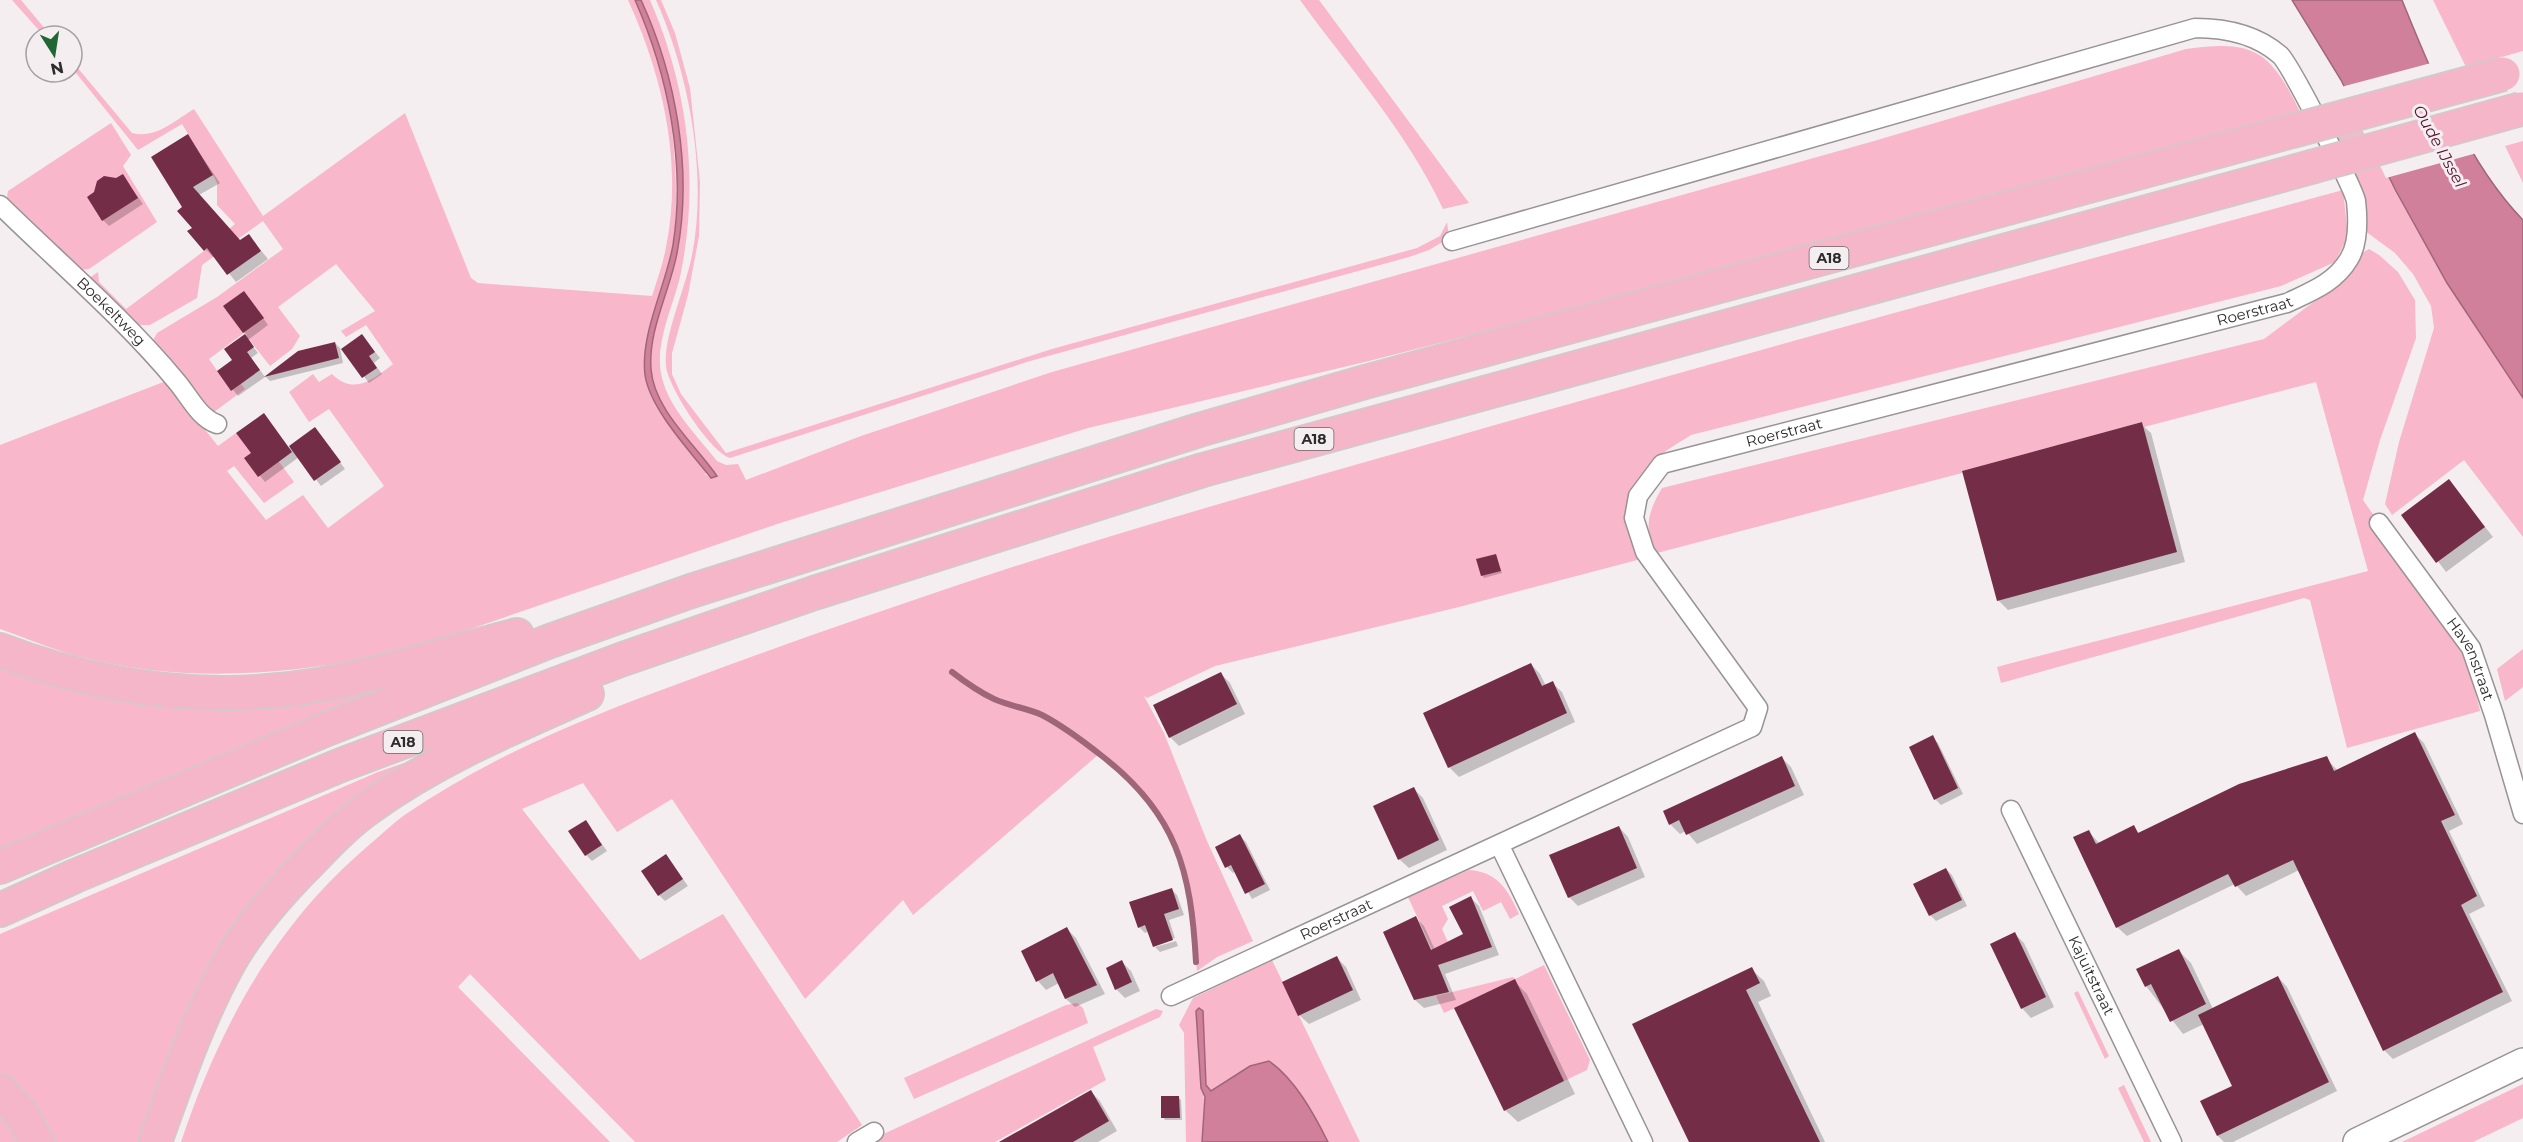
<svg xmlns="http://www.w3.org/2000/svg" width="2523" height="1142" font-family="Montserrat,sans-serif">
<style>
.green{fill:#f9b7cb}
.water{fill:#d0809a;stroke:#9f6679;stroke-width:1.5}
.pier{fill:#f4eef0}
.shadow{fill:#0003}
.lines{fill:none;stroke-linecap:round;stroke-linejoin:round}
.stream{stroke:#9f6679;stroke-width:6}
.building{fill:#732d47}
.street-casing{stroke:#989394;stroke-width:21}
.secondary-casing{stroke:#989394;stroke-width:30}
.highway-casing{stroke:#cdcccc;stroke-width:36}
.street{stroke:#fff;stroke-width:18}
.secondary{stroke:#fff;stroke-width:27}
.highway{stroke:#f5b6c9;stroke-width:33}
.highway-bridge-casing{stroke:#cdcccc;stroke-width:36;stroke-linecap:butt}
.highway-bridge{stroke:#f5b6c9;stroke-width:33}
.labels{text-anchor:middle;stroke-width:6;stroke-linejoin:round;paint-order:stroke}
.shield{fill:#f4eef0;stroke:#696667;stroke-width:1.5}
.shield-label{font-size:14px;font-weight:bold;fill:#2d2b2c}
.street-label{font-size:15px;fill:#2d2b2c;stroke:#f4eef0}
.water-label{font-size:16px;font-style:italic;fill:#591130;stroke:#f4eef0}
</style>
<rect width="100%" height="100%" fill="#f4eef0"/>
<g class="green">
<polygon points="12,0 21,0 51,36 44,36"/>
<path d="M628 0H635C663 62 676 126 676 194 676 212 676 231 672 249 664 282 639 345 646 377 654 413 685 444 707 472L705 474 711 478 716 476C694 444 654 409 651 368 648 330 671 291 677 253 692 170 676 76 641 0H650C687 85 699 176 682 267 676 303 653 341 662 378 669 408 698 437 717 461L726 465 738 464 746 480 861 436 1052 372 1874 141 2186 49C2255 39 2271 52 2300 112L1671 284 1369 361 1088 428 777 524 412 649C303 674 187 686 77 656 51 649 26 638 0 629V445L166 381 218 446 236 433 265 443 294 482 264 503 234 466 227 471 266 520 303 495 328 528 384 486 329 409 309 422 289 392 313 374 319 382 332 374C354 396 374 379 393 364L366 325 346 337 341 331 375 311 336 264 278 307 300 336 292 349 270 366 244 333 209 359 231 391 241 384 245 389 214 412 204 408 151 344 157 333 217 297 283 249 263 221 202 265 197 298 150 325H133L85 281 98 272 99 282 126 309 204 251 235 224 217 205V183L213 175 182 124 138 150 72 68V61L132 133C156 139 174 121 194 109L263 216 405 113 471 278 478 283 652 296C657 280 663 264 666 247 683 163 663 77 628 0Z"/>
<path d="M656 0H661L675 33 690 88 700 182 699 236 688 295 672 353V374L681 394 726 453 1052 349 1417 248 1440 236 1447 222 1449 238 1429 250 1409 257 1030 361 730 458C710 452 668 387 666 366 663 337 686 287 692 255 708 175 689 74 656 0Z"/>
<path d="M1300 0H1319L1469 203 1443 209C1409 135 1348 66 1300 0Z"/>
<polygon points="2433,0 2523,0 2523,51 2466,67"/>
<polygon points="2350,98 2396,191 2447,283 2523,398 2523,537 2464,460 2392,515 2385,504 2399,442 2434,328 2431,306 2413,274 2395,253 2365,231 2364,194 2322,107"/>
<polygon points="111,123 131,155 123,166 157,222 89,269 79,270 6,203 8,191"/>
<polygon points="2523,141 2523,183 2505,146"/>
<path d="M2343 190 2348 236 2335 262 2281 286 1691 435C1677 444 1660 453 1649 466 1628 491 1623 531 1641 559L1459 607 1215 666 1147 698 1144 696 1164 733 1207 841 1253 941 1217 957 1197 971C1191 873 1181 817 1099 754L913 915 903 900 805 999 672 799 617 832 583 783 522 809 640 960 723 914 862 1125 837 1142H635L470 974 458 987 610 1142H181C220 1026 274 926 369 845 381 835 393 823 406 814 491 756 587 717 683 682 771 649 860 618 949 588 1112 533 1278 487 1443 440 1742 354 2042 272 2343 190Z"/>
<path d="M2369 249 2379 255 2398 272 2415 300 2416 338 2380 440 2363 500 2463 642 2480 711 2347 748 2310 600 2304 598 2001 683 1997 667 2008 664 2368 571 2316 382 2144 427 2142 422 1962 471V473L1657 553C1642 530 1649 510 1662 488L2264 339 2339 283 2360 254Z"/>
<polygon points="2523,649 2523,687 2505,701 2497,669"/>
<polygon points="0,657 89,687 392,686 0,852"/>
<polygon points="444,749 299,859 146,1142 45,1142 0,1081 0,934 378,772"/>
<path d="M1469 870C1498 872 1508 890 1519 914L1510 919 1501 902 1483 911 1473 891 1442 906 1448 919 1442 929 1455 958 1439 964 1408 897Z"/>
<path d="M1272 960 1360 1142H1328L1294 1086 1279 1068 1227 1080 1211 1091 1206 1085 1203 1011 1199 1008 1196 1011 1201 1088C1208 1105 1203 1124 1202 1142H1186L1184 1033 1179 1025 1193 998Z"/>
<polygon points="1544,965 1590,1060 1587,1070 1564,1081 1515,980 1444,1013 1436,996 1513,977 1515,979"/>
<polygon points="2078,991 2109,1056 2105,1059 2074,993"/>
<polygon points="1077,1003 1083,1008 1088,1023 914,1099 904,1078 1066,1005"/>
<polygon points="1156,1009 1163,1011 1160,1017 1093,1047 1106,1080 995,1142 866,1142"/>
<polygon points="2523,1084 2523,1118 2473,1142 2402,1142"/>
<polygon points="2124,1085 2151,1142 2144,1142 2118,1088"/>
<polygon points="0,1114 10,1125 18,1142 0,1142"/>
</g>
<g class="water">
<path d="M635 0H641C676 76 693 170 677 253 670 291 648 330 651 369 654 410 695 444 717 476L711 478C690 451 650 409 645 375 640 334 666 285 673 245 686 163 668 75 635 0Z"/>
<path d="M2292 0H2402C2432 74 2467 162 2523 220V398L2447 283 2396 191 2341 80Z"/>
<path d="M1199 1008 1203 1011 1206 1085 1211 1091 1250 1066 1269 1061C1295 1079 1314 1114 1328 1142H1202L1205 1097 1201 1088 1196 1011Z"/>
</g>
<polygon class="pier" points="2431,63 2477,153 2386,178 2341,87"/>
<g class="shadow">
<polygon points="188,136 220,183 199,195 241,242 249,236 268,259 236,282 215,256 213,257 189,232 194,228 184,207"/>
<polygon points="123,176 143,204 109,226 103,220 116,180"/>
<polygon points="250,299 268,325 248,340 258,353 251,358 265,377 238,396 219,372 234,361 226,350 247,335 244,332"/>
<polygon points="362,336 380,358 374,363 382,374 369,383 343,350"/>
<polygon points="335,343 340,348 343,363 270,381 266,377 299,352"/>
<polygon points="264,415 289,448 315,429 345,469 321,486 299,457 265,482 246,459 253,454"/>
<polygon points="2141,424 2151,433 2185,562 2008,610 1998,600"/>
<polygon points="2449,481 2493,537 2446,572 2403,515"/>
<polygon points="1496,555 1502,573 1484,578 1482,575"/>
<polygon points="1531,664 1540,674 1546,686 1552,683 1562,692 1575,722 1459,777 1449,767"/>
<polygon points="1221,674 1230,683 1245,714 1179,746 1170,737"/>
<polygon points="2415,734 2424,743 2463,824 2449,831 2485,906 2469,914 2512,1001 2393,1059 2384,1050 2299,870 2246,896 2235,884 2127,936 2117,927 2089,832 2100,844 2133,827 2140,834 2326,758 2338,771"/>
<polygon points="1932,737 1938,743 1963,794 1941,805 1935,799"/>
<polygon points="1782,758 1791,767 1804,795 1697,844 1686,831 1680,834 1670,824"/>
<polygon points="1414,789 1423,798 1447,850 1409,868 1399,859"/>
<polygon points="586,822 607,851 592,861 586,855"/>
<polygon points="1619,827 1628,837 1645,877 1578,906 1569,897"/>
<polygon points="1240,836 1246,842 1270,890 1252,899 1236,871 1233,873 1227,867"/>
<polygon points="666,856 688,886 665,901 659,895"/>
<polygon points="1946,869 1952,875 1967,906 1936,921 1930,915"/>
<polygon points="1171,889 1177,895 1184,915 1169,920 1175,938 1155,944 1155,947 1149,931 1145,933 1139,927"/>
<polygon points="1471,898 1479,906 1499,955 1445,974 1456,1000 1424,1008 1415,1000 1416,918 1424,926 1435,950 1465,935"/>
<polygon points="1067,929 1076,938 1105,994 1075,1007 1066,999 1059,983 1046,990 1038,981"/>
<polygon points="2015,934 2024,943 2054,1007 2031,1018 2022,1008"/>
<polygon points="1176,941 1178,946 1160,952 1155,947"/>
<polygon points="2178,950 2191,963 2213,1009 2278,977 2287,987 2337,1091 2233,1142 2224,1142 2218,1136 2234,1086 2204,1024 2183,1034 2146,986 2138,970"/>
<polygon points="1337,958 1346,967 1361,1000 1309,1024 1299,1015"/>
<polygon points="1122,962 1131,971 1140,991 1125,998 1116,989"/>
<polygon points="1751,969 1764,981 1771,996 1758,1002 1825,1142 1690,1142"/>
<polygon points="1514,981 1527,994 1575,1094 1518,1122 1505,1110"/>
<polygon points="1091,1092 1100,1101 1117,1131 1098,1142 999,1142"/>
<polygon points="1178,1097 1181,1100 1182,1120 1165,1120 1163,1117"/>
</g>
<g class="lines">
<path class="stream" d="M952 672C965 682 979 692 994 699 1009 706 1027 708 1042 715 1063 726 1083 741 1102 756 1177 814 1191 871 1196 962"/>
</g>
<g class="building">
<polygon points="188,134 213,175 193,187 240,240 249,234 261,251 227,275 207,248 204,251 187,231 192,228 177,211 182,207 151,157"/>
<polygon points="123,174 138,198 102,221 87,197 94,192 97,181 104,176 116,178"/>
<polygon points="244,291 264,318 243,333 223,306"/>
<polygon points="245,334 254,347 247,352 260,370 231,391 217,371 232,360 224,349"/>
<polygon points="362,334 375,352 369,356 377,368 362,378 341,349"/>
<polygon points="335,342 339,358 264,377 298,351"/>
<polygon points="264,413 292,452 258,477 244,458 251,453 236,433"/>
<polygon points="2142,422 2177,552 1997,601 1962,471"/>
<polygon points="315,427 341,462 314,481 289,446"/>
<polygon points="2449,479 2485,527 2436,563 2401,515"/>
<polygon points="1496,554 1501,571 1481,576 1476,559"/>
<polygon points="1531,663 1542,686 1553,681 1567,713 1448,768 1423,713"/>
<polygon points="1221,672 1237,704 1169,738 1153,705"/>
<polygon points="2415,732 2455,815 2441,821 2477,896 2461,905 2503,992 2383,1051 2293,860 2235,887 2228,874 2116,928 2073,837 2089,830 2096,844 2134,825 2138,833 2239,784 2327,756 2334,771"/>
<polygon points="1933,735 1958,788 1934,800 1909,747"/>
<polygon points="1782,756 1795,786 1686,835 1679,820 1669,825 1663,811"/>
<polygon points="1414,787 1439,840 1398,860 1373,806"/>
<polygon points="586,820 602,845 585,856 568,831"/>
<polygon points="1619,826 1637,868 1568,898 1549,855"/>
<polygon points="1240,834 1265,884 1245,894 1231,865 1225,868 1215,847"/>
<polygon points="666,854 683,879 658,896 641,871"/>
<polygon points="1946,868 1962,900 1929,916 1913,884"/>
<polygon points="1172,888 1179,909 1164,914 1173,940 1153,947 1145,925 1138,928 1129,902"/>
<polygon points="1471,896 1492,947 1438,965 1449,992 1414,1000 1383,932 1416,916 1431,950 1463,934 1449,907"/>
<polygon points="1067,927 1097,985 1065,999 1053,973 1036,982 1021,951"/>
<polygon points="2015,932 2046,997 2021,1009 1990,944"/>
<polygon points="2179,949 2206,1004 2170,1022 2151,984 2145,987 2136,969"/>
<polygon points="1337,956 1353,990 1298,1016 1282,982"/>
<polygon points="1122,960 1132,982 1115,990 1106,968"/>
<polygon points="1752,967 1760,983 1746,990 1820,1142 1689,1142 1632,1024"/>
<polygon points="2278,976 2329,1082 2217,1136 2200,1101 2232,1086 2198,1015"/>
<polygon points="1515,979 1564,1081 1504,1111 1454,1008"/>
<polygon points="1091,1090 1109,1121 1073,1142 999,1142"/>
<polygon points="1161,1096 1179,1096 1180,1118 1161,1118"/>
</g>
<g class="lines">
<defs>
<g id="street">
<path id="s1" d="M0 205C59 263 124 318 177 382 189 396 199 418 217 424"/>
<path id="s2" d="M2379 523 2471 648 2494 715 2523 814"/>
<path id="s3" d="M2011 810 2172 1142"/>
<polyline points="1500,846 1643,1142"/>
<path id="s4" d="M1171 996 1752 727 1758 708 1645 552 1634 518 1638 496 1662 464 2287 303C2310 292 2335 283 2349 259 2359 243 2358 219 2356 201 2353 187 2290 64 2280 55 2256 34 2226 28 2195 28L1452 241"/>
<polyline points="857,1142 874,1132"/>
</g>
<polyline id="secondary" points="2357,1142 2523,1062"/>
<g id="highway">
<path d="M0 650C102 689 210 703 318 685 385 674 451 652 517 635"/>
<polyline points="0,867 327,729 550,641 691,591 1199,430 1365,382 2292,131"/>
<polyline points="0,910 75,876 341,765 623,659 814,593 1203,470 2311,167"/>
<polyline points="0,1091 22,1115 37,1142"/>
<path d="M155 1142C177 1081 198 1018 230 961 249 928 274 899 300 872 322 850 344 825 370 807 436 759 513 727 587 694"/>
</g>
</defs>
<use href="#street" class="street-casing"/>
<use href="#secondary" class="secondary-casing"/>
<use href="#highway" class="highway-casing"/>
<use href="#street" class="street"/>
<use href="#secondary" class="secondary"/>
<use href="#highway" class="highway"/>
<defs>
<g id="highway-bridge">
<polyline points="2292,131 2503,74"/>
<polyline points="2311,167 2521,109"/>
</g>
</defs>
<use href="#highway-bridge" class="highway-bridge-casing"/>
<use href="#highway-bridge" class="highway-bridge"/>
</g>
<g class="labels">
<g class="shield">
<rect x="1809.5" y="247" width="39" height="22" rx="4.5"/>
<rect x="1294.5" y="428" width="39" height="22" rx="4.5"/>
<rect x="383.5" y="731" width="39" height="22" rx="4.5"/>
</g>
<g class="shield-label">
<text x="1829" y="263">A18</text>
<text x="1314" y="444">A18</text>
<text x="403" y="747">A18</text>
</g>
<g class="street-label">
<text dy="5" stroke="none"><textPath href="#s4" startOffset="1563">Roerstraat</textPath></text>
<text dy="5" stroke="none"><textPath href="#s1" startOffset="154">Boekeltweg</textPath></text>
<text dy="5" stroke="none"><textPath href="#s4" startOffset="1077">Roerstraat</textPath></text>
<text dy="5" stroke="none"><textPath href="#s2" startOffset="165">Havenstraat</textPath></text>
<text dy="5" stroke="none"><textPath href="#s4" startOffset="182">Roerstraat</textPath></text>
<text dy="5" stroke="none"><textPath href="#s3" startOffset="184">Kajuitstraat</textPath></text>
</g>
<g class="water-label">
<text transform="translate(2440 146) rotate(61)" y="6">Oude IJssel</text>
</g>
</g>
<g transform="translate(54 54) rotate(168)"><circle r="28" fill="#f4eef0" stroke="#a4a0a2" stroke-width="1.5"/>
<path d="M0-4.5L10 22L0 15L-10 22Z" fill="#206734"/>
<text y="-9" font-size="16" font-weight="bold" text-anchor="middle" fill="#2d2b2c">N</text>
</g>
</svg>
